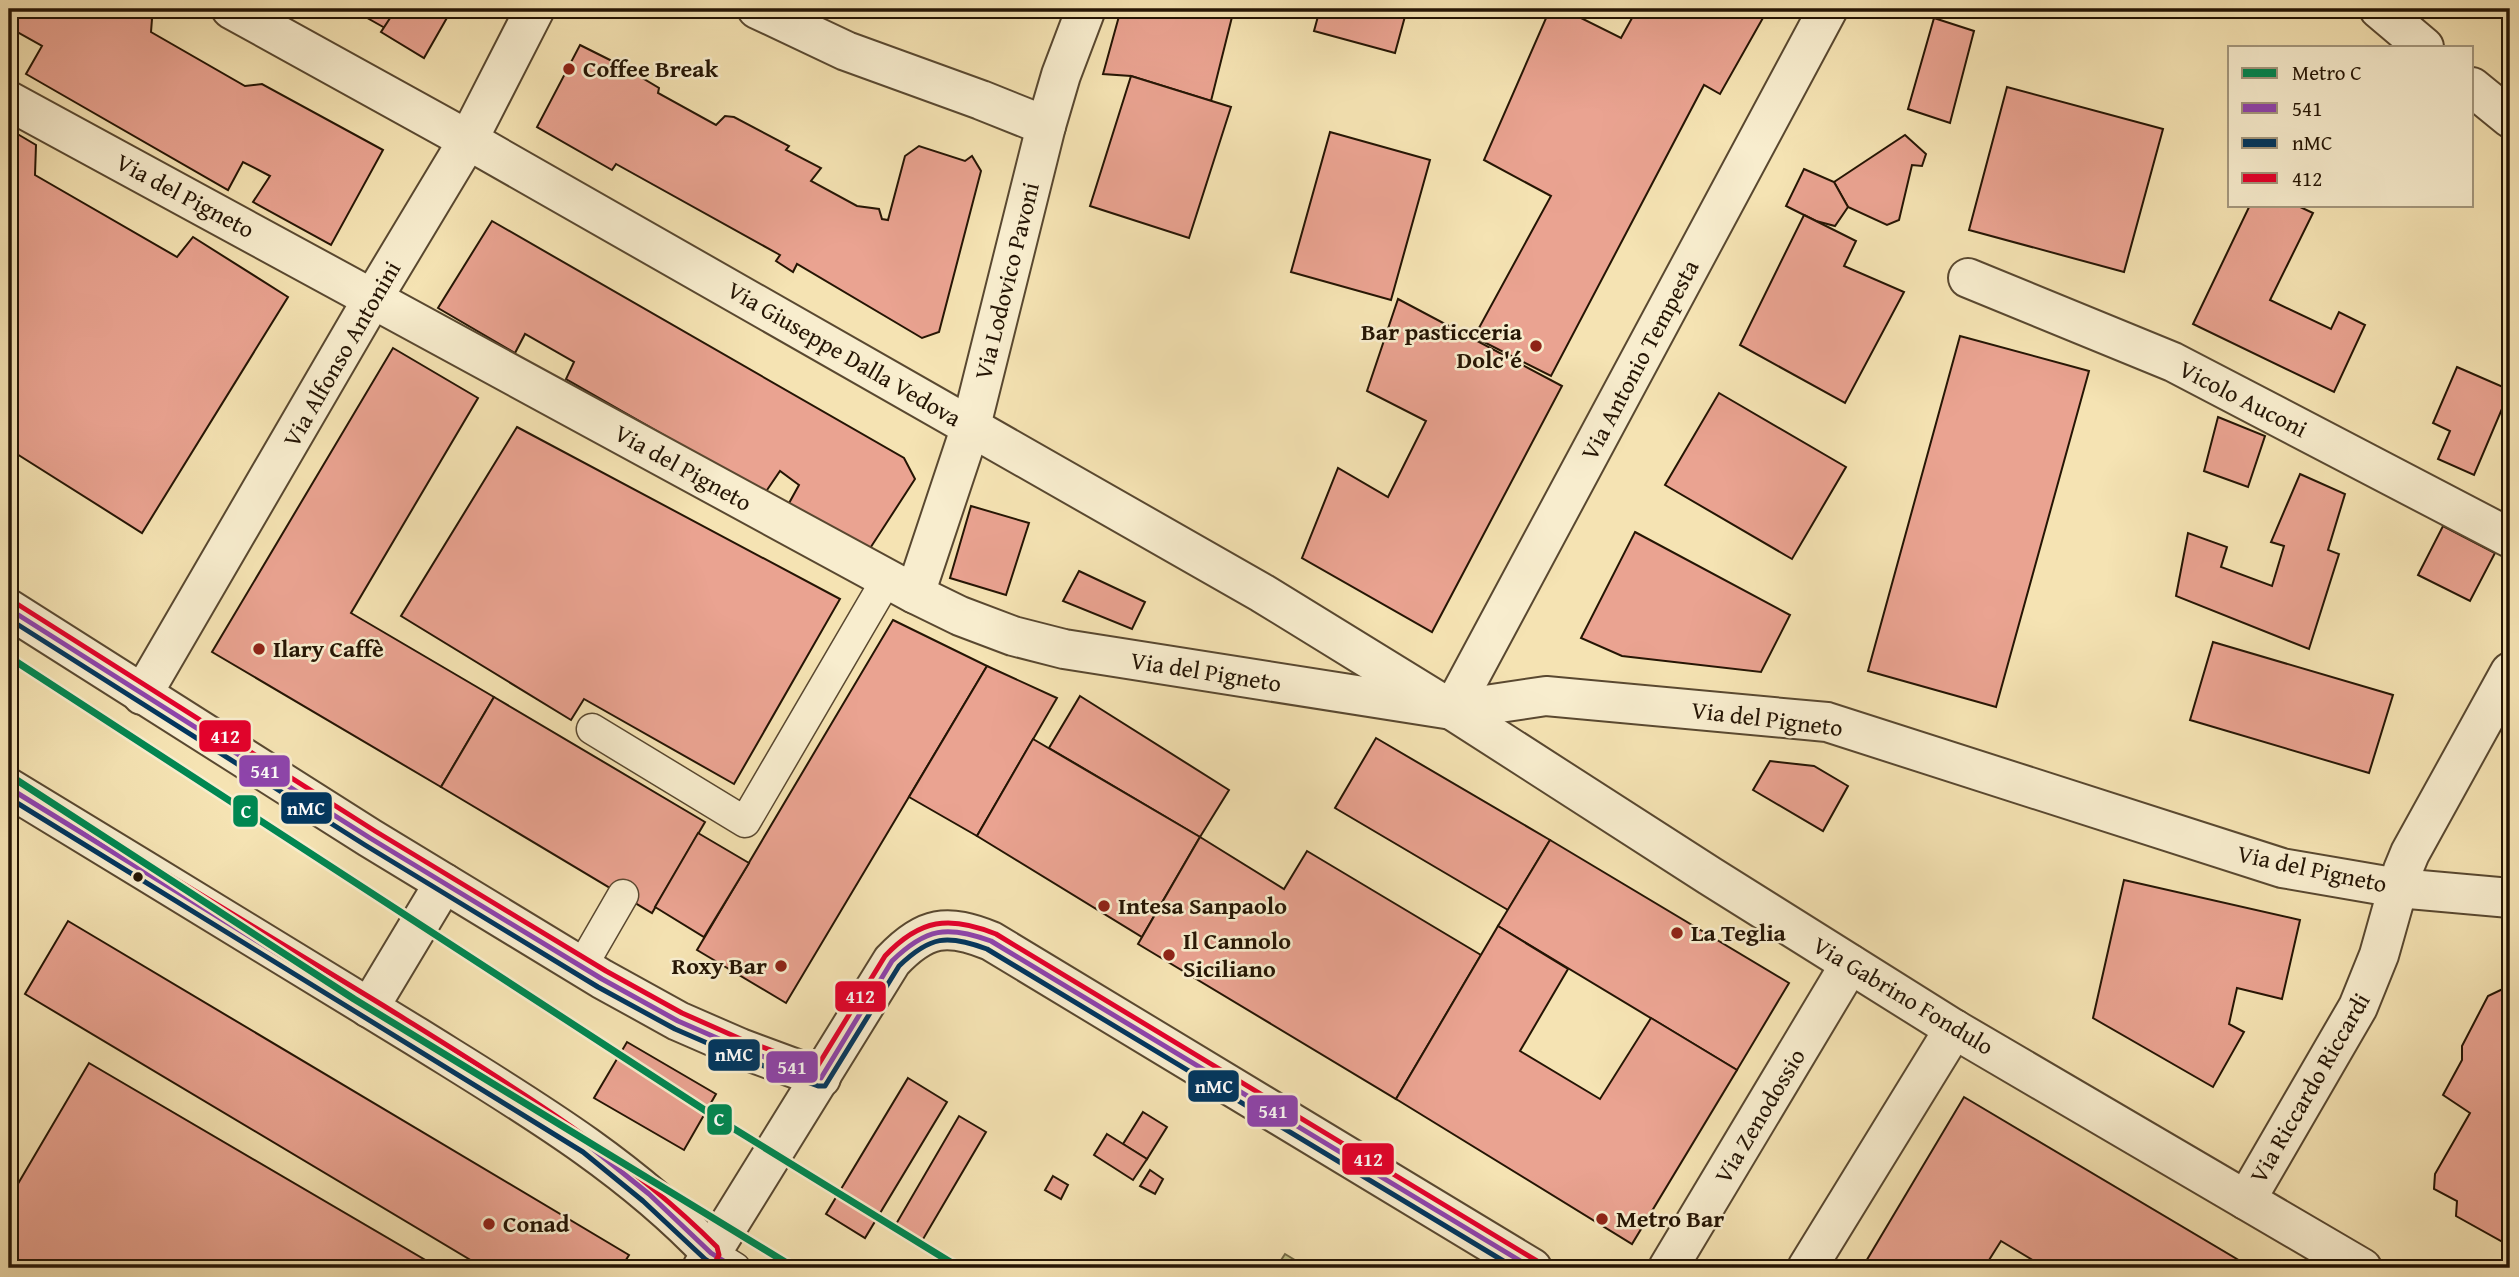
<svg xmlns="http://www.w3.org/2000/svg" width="2519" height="1277" font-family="'Gentium Book Plus',serif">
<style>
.green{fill:#c2c288;stroke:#746c46;stroke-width:2}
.building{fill:#eaa391;stroke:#251504;stroke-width:2}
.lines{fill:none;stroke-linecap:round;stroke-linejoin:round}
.lane-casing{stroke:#594830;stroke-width:33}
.street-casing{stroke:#594830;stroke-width:42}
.lane{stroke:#f8edce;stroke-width:30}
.street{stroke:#f8edce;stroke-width:38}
.bus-1-casing{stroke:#f8edce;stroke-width:10}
.bus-2-casing{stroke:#f8edce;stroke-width:10}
.bus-3-casing{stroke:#f8edce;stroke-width:10}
.bus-1{stroke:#8e44ad;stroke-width:5}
.bus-2{stroke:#00365f;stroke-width:5}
.bus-3{stroke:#e4002b;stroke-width:5}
.metro-1-casing{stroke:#f8edce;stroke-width:12}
.metro-1{stroke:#008751;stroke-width:7}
.poi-dot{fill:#8f2418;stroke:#f8edce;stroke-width:2.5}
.bus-dot{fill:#251504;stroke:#f8edce;stroke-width:2.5}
.labels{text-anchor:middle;stroke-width:5;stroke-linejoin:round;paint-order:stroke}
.poi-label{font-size:24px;font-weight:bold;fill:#251504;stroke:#f8edce;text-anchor:start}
.street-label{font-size:24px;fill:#251504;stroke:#f8edce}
.line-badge{stroke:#f8edce;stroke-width:2.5}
.badge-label{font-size:19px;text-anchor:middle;font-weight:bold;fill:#fff}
</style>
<rect width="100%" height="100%" fill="#f5e3b3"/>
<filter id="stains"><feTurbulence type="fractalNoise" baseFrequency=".00286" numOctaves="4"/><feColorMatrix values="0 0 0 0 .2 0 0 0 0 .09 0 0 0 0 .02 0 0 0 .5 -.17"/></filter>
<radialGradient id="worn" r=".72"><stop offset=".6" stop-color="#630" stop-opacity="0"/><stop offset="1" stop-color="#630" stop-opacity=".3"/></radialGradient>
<polygon class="green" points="1285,1254 1308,1268 1276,1268"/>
<g class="building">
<polygon points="9,9 135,9 152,19 151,32 245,86 262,84 383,150 331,245 253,202 270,176 243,162 228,190 26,74 42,46 17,32 9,49"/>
<polygon points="356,9 396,9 385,28 355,11"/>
<polygon points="396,9 452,9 424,58 381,32"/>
<polygon points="1121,9 1234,9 1211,101 1131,76 1103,74"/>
<polygon points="1320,9 1407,9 1395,53 1314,31"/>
<polygon points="1550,9 1563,9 1621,38 1637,9 1768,9 1720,94 1704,85 1551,376 1474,337 1551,196 1484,160"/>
<polygon points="1934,18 1974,31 1950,123 1908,109"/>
<polygon points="580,45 622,66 659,88 658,93 716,125 725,116 734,117 789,146 786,150 821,168 811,181 857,206 879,209 882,219 888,220 905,156 919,146 965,161 972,156 981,171 939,332 922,338 797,264 793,272 776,261 780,255 616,164 612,170 537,127"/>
<polygon points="1131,76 1231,107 1189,238 1090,206"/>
<polygon points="2007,87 2163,129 2124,272 1969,230"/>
<polygon points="9,129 36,145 35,175 177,257 193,237 288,297 142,533 9,449"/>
<polygon points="1330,132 1430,160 1391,300 1291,272"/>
<polygon points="1905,135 1926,154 1922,166 1912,165 1899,220 1887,225 1848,207 1834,182"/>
<polygon points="1804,169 1834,182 1848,207 1835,226 1816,221 1786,206"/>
<polygon points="2250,205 2296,205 2313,213 2270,300 2331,329 2339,312 2365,325 2334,392 2193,324"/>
<polygon points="1804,215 1856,241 1844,266 1904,292 1845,403 1740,345"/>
<polygon points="492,221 904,458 915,479 867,553 788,505 799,485 780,471 765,493 566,379 574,362 525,334 515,353 438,308"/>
<polygon points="1398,299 1562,386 1432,632 1302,558 1338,468 1388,497 1426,421 1367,391"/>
<polygon points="1960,336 2089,371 1996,707 1868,671"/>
<polygon points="393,348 478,398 351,613 494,697 441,787 212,652"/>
<polygon points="2457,367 2510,390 2474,475 2438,459 2450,431 2433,423"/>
<polygon points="1719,393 1846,467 1792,559 1665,485"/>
<polygon points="2218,417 2265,436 2248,487 2204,471"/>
<polygon points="517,427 840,599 734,784 584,699 571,720 401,616"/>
<polygon points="2300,474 2345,494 2328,550 2339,554 2309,649 2176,596 2188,533 2227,547 2221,567 2272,586 2284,546 2271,542"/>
<polygon points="971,506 1029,523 1006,595 950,578"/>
<polygon points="2443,526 2495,553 2470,601 2418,575"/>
<polygon points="1635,532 1790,615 1761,672 1622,656 1581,638"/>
<polygon points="1079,571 1145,602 1132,629 1063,601"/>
<polygon points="893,620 987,666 786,1003 697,950"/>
<polygon points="2213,642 2393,695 2369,773 2190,720"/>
<polygon points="987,666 1057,698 977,836 909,797"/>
<polygon points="1080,696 1229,790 1200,837 1049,748"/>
<polygon points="494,697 705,822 652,913 441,787"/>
<polygon points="1376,738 1550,840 1508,910 1335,808"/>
<polygon points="1033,739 1200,837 1142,937 977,836"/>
<polygon points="1770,761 1814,766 1848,786 1823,831 1753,790"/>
<polygon points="698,833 749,863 704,937 655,907"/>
<polygon points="1200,837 1284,889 1307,851 1481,955 1396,1099 1138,944"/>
<polygon points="1550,840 1789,983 1737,1070 1498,926"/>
<polygon points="2124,880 2300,920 2282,999 2237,988 2229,1024 2244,1032 2213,1087 2093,1018"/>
<polygon points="68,921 629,1255 621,1268 484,1268 25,994"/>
<polygon points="1498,926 1568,969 1520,1051 1600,1099 1651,1018 1737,1070 1632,1244 1396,1099"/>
<polygon points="2507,987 2510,989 2510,1246 2456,1216 2457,1201 2434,1189 2435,1174 2470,1113 2443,1095 2462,1060 2462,1046 2488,996"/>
<polygon points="627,1042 716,1094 684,1150 594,1098"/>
<polygon points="89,1063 439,1268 9,1268 9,1199"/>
<polygon points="908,1078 947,1102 865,1238 826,1214"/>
<polygon points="1964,1097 2252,1268 2046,1268 2001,1241 1984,1268 1862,1268"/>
<polygon points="1143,1112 1167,1127 1147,1159 1123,1144"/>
<polygon points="959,1116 986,1132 919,1246 892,1231"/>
<polygon points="1107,1134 1147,1159 1133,1180 1094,1155"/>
<polygon points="1150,1170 1163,1179 1155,1194 1140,1186"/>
<polygon points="1053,1176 1068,1185 1061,1199 1045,1190"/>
</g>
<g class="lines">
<defs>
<g id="lane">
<polyline points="592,729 745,822 887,579"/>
<polyline points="582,966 623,895"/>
<polyline points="711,1253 735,1268"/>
</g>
<g id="street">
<polyline points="231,9 468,140 1262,593 1452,710 1710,876 1954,1029 2362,1268"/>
<polyline points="757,9 846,51 981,100 1046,126"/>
<polyline points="2379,9 2424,47"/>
<polyline points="2472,87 2510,118"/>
<polyline points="9,101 915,594 960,616 1013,636 1064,649 1452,710 1546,696 1827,722 2282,868 2398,888 2510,898"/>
<polyline points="1968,278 2173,362 2510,538"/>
<polyline points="915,594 971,426 1046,126 1061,75 1086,9"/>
<polyline points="9,609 370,838 602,979 678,1021 740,1048 821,1078"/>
<polyline points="142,695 373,298 468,140 535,9"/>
<polyline points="1452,710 1828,9"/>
<path d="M9 788C145 871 281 953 417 1037 521 1102 626 1163 711 1253"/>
<polyline points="369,1008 444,883"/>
<polyline points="2246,1200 2358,1007 2379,955 2403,870 2410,853 2510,672"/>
<path d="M702 1268 892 961C925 926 947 923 991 941L1532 1268"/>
<polyline points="1668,1268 1850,964"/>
<polyline points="1807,1268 1954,1029"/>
</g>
</defs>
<use href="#lane" class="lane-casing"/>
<use href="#street" class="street-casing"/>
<use href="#lane" class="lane"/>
<use href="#street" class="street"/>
<defs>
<g id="bus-1">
<path d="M9 609 370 838 602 979 678 1021 740 1048 821 1078 892 961C926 928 947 925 991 941L1532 1268"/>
<polyline points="9,788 588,1145 649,1194 711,1253 735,1268"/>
</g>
<g id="bus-2">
<path d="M9 619 365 845 598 987 675 1029 737 1056 818 1086H825L899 966C930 936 947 934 987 949L1515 1268"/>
<polyline points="9,798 583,1152 643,1201 705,1259 719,1268"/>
</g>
<g id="bus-3">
<path d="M14 602 375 831 606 971 682 1013 743 1040 817 1067 885 956C920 919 949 915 996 934L1537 1261"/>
<path d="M14 781C137 856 261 930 384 1006 501 1079 619 1149 717 1247L719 1255 712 1268"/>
</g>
</defs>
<use href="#bus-1" class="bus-1-casing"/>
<use href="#bus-2" class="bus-2-casing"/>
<use href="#bus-3" class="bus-3-casing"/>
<use href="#bus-1" class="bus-1"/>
<use href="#bus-2" class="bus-2"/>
<use href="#bus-3" class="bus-3"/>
<defs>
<g id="metro-1">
<polyline points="9,657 723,1122 960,1268"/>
<polyline points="9,775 354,999 795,1268"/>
</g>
</defs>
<use href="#metro-1" class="metro-1-casing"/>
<use href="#metro-1" class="metro-1"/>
</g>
<g class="poi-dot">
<circle cx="569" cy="69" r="7"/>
<circle cx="1536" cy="346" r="7"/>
<circle cx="259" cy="649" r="7"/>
<circle cx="1104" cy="906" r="7"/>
<circle cx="1677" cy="933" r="7"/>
<circle cx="1169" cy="955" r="7"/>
<circle cx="781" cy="966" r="7"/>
<circle cx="1602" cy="1219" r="7"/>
<circle cx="489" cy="1224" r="7"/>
</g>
<circle class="bus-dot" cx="138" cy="877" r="6"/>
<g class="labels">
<g class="poi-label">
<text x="583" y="77">Coffee Break</text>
<text x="1522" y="340" text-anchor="end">Bar pasticceria<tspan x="1522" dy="28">Dolc'é</tspan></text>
<text x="273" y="657">Ilary Caffè</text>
<text x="1118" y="914">Intesa Sanpaolo</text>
<text x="1691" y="941">La Teglia</text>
<text x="1183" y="949">Il Cannolo<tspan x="1183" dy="28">Siciliano</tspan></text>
<text x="767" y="974" text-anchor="end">Roxy Bar</text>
<text x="1616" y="1227">Metro Bar</text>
<text x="503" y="1232">Conad</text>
</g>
<g class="street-label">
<text transform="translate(185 196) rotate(28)" y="8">Via del Pigneto</text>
<text transform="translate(1007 281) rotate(-76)" y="8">Via Lodovico Pavoni</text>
<text transform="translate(342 354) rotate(-60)" y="8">Via Alfonso Antonini</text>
<text transform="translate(844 354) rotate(30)" y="8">Via Giuseppe Dalla Vedova</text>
<text transform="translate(1640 360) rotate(-62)" y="8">Via Antonio Tempesta</text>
<text transform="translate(2243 399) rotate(27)" y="8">Vicolo Auconi</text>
<text transform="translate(683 468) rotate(29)" y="8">Via del Pigneto</text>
<text transform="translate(1206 672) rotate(9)" y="8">Via del Pigneto</text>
<text transform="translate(1767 719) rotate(7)" y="8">Via del Pigneto</text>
<text transform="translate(2312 869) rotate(12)" y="8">Via del Pigneto</text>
<text transform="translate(1903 996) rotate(31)" y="8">Via Gabrino Fondulo</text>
<text transform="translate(2310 1088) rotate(-60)" y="8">Via Riccardo Riccardi</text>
<text transform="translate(1760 1116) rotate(-59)" y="8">Via Zenodossio</text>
</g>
</g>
<g class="line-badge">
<rect x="198" y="719" width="54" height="34" rx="7" fill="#e4002b"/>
<rect x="238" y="754" width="53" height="34" rx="7" fill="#8e44ad"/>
<rect x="280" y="791" width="53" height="34" rx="7" fill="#00365f"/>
<rect x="232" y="794" width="27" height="34" rx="7" fill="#008751"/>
<rect x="834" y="980" width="53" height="33" rx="7" fill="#e4002b"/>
<rect x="707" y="1038" width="54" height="34" rx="7" fill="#00365f"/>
<rect x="765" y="1050" width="54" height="34" rx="7" fill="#8e44ad"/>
<rect x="1187" y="1069" width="53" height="34" rx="7" fill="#00365f"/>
<rect x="1246" y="1094" width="53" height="34" rx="7" fill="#8e44ad"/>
<rect x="706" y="1103" width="27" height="33" rx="7" fill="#008751"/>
<rect x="1341" y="1142" width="54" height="34" rx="7" fill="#e4002b"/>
</g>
<g class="badge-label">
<text x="225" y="743">412</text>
<text x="265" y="778">541</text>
<text x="306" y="815">nMC</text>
<text x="246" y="818">C</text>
<text x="860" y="1003">412</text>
<text x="734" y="1061">nMC</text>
<text x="792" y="1074">541</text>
<text x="1214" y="1093">nMC</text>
<text x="1273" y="1118">541</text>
<text x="719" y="1126">C</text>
<text x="1368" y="1166">412</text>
</g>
<rect width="2519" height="1277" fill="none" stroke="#f5e3b3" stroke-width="35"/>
<rect x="10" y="10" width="2498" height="1256" fill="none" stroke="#251504" stroke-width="3.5"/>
<rect x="18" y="18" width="2484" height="1242" fill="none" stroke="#251504" stroke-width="2"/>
<rect x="2228" y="46" width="245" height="161" fill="#f8edce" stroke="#a4977d" stroke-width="2"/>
<rect x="2242" y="68" width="35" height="10" fill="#008751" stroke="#a4977d" stroke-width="2"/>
<text x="2292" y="80" font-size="21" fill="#251504">Metro C</text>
<rect x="2242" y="103" width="35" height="10" fill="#8e44ad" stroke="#a4977d" stroke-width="2"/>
<text x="2292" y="116" font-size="21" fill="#251504">541</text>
<rect x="2242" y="138" width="35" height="10" fill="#00365f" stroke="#a4977d" stroke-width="2"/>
<text x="2292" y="150" font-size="21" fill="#251504">nMC</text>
<rect x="2242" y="173" width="35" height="10" fill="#e4002b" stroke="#a4977d" stroke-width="2"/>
<text x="2292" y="186" font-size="21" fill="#251504">412</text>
<rect width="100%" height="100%" filter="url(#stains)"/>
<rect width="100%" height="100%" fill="url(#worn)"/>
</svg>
